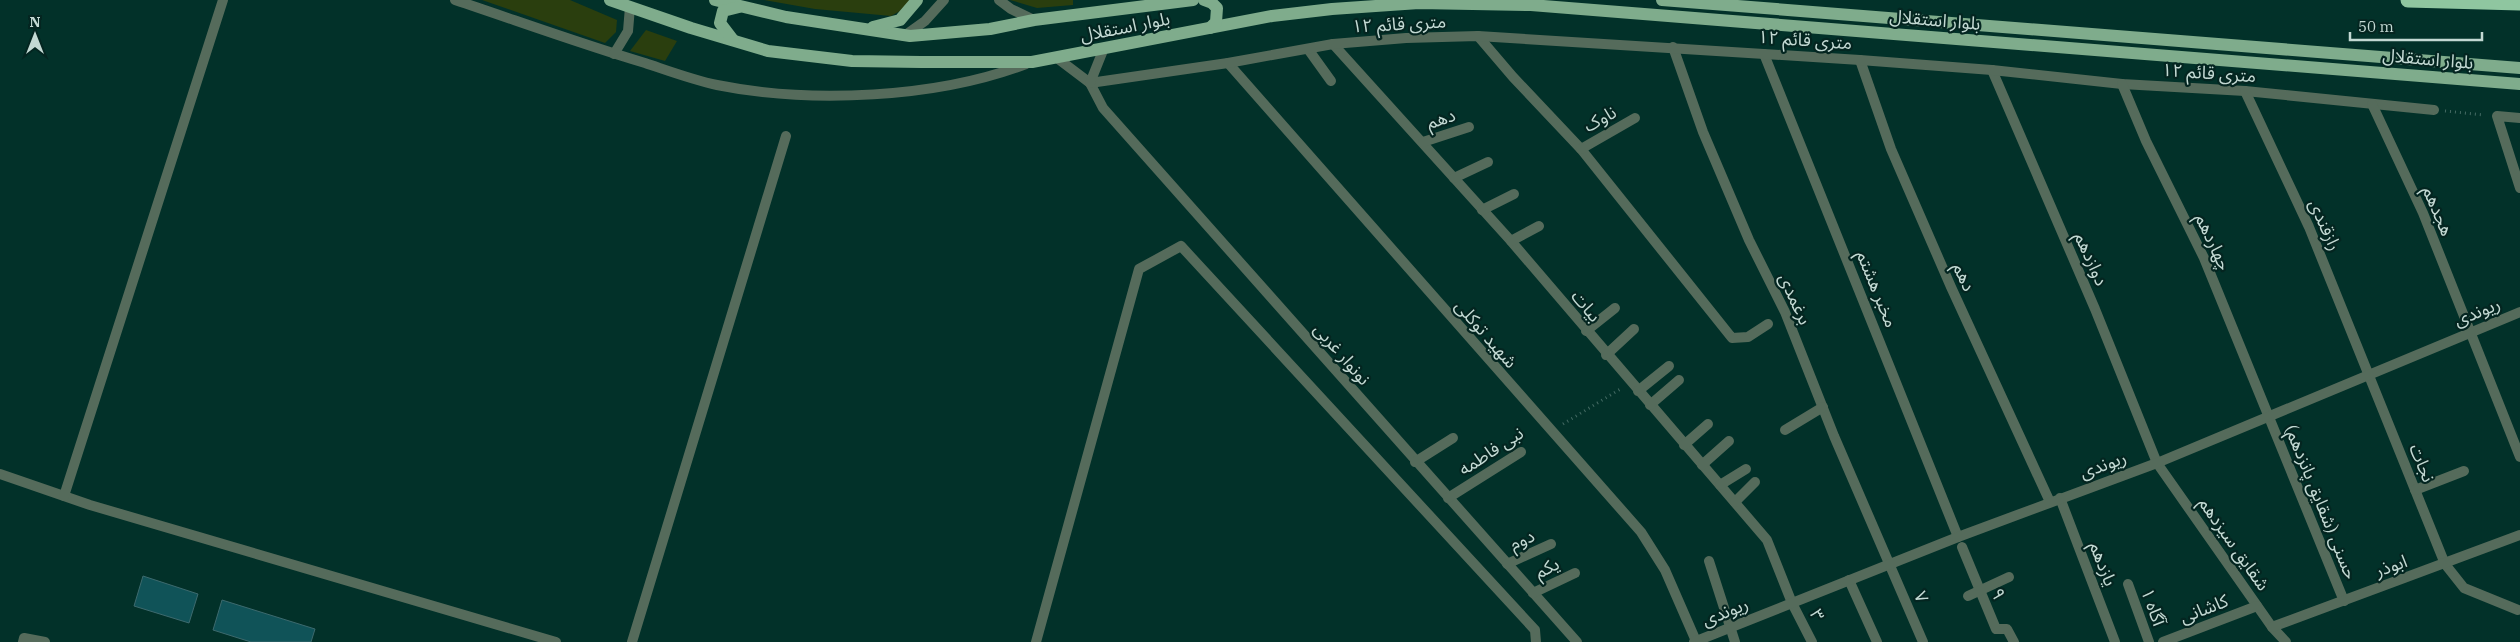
<svg xmlns="http://www.w3.org/2000/svg" width="2520" height="642" font-family="'IBM Plex Serif','Noto Sans Arabic',serif">
<style>
.green{fill:#2a3e0e}
.building{fill:#105358;stroke:#3d6a6e}
.lines{fill:none;stroke-linecap:round;stroke-linejoin:round}
.path{stroke:#456b64;stroke-width:3;stroke-dasharray:1 4;stroke-linecap:butt}
.lane{stroke:#556b5b;stroke-width:10}
.street{stroke:#556b5b;stroke-width:10}
.primary{stroke:#7fac8c;stroke-width:12}
.highway{stroke:#8fc6a0;stroke-width:15}
.labels{text-anchor:middle;stroke-width:4.5;stroke-linejoin:round;paint-order:stroke}
.street-label{font-size:18px;fill:#c3d9d3;stroke:#042520}
</style>
<rect width="100%" height="100%" fill="#023129"/>
<g class="green">
<polygon points="482,0 570,0 617,20 616,32 605,43"/>
<polygon points="764,0 911,0 900,11 891,16 815,9"/>
<polygon points="1010,0 1073,0 1073,5 1037,8"/>
<polygon points="646,30 677,41 665,61 630,51"/>
</g>
<g class="building">
<polygon points="143,576 198,594 189,623 134,606"/>
<polygon points="222,600 315,629 311,642 251,642 213,630"/>
</g>
<g class="lines">
<g class="path">
<polyline points="2445,111 2484,115"/>
<polyline points="1563,424 1622,388"/>
</g>
<g class="lane">
<polyline points="0,474 90,505 556,642"/>
<polyline points="64,496 223,0"/>
<polyline points="23,642 24,638 45,642"/>
<polyline points="632,642 786,136"/>
<polyline points="1036,642 1139,269 1181,246 1535,630 1536,642"/>
</g>
<g class="street">
<path d="M455 0C518 21 581 44 645 63 669 71 693 80 717 85 811 104 937 98 1026 64"/>
<polyline points="999,0 1011,9 1034,20"/>
<polyline points="904,36 925,21 944,0"/>
<polyline points="1478,36 1513,77 1581,149 1732,338 1748,337 1768,324"/>
<polyline points="1333,44 1511,241 1767,540 1792,603 1812,642"/>
<polyline points="1673,47 1703,132 1749,240 1785,312 1834,436 1923,642"/>
<polyline points="1308,49 1331,81"/>
<polyline points="614,54 628,31 630,7"/>
<polyline points="1764,54 1958,537"/>
<polyline points="1057,58 1090,83 1103,108 1577,642"/>
<polyline points="1860,60 1891,149 1951,287 2050,502"/>
<polyline points="1228,63 1641,532 1665,570 1696,641"/>
<polyline points="1992,70 2095,309 2157,463 2272,627 2286,642"/>
<polyline points="1090,83 1228,63 1333,44 1406,38 1478,36 1860,60 1992,70 2122,84 2245,91 2434,110"/>
<polyline points="1090,83 1104,48"/>
<polyline points="2122,84 2146,141 2204,258 2344,601"/>
<polyline points="2245,91 2309,227 2445,564 2464,588 2518,610"/>
<polyline points="2372,104 2423,213 2520,457"/>
<polyline points="2520,118 2497,116 2520,188"/>
<polyline points="1423,142 1469,127"/>
<polyline points="1581,149 1635,118"/>
<polyline points="1454,178 1488,162"/>
<polyline points="1482,210 1514,194"/>
<polyline points="1511,241 1539,226"/>
<polyline points="1586,331 1615,308"/>
<polyline points="1606,355 1634,329"/>
<polyline points="1638,391 1669,366"/>
<polyline points="1650,405 1679,380"/>
<polyline points="1785,430 1823,407"/>
<polyline points="1684,445 1708,424"/>
<polyline points="1415,462 1453,438"/>
<polyline points="1702,465 1729,441"/>
<polyline points="1720,485 1746,469"/>
<polyline points="2415,490 2464,471"/>
<polyline points="1448,498 1521,452"/>
<polyline points="2060,498 2115,642"/>
<polyline points="1735,502 1755,482"/>
<polyline points="1962,547 1996,629 2007,629 2014,642"/>
<polyline points="1709,561 1735,642"/>
<polyline points="1507,564 1551,544"/>
<polyline points="1849,580 1877,642"/>
<polyline points="2128,584 2149,642"/>
<polyline points="1533,593 1575,573"/>
<polyline points="1968,596 2009,577"/>
<polyline points="2272,627 2520,535"/>
<polyline points="1694,642 1958,537 2157,463 2520,312"/>
<polyline points="2163,642 2257,606"/>
</g>
<g class="primary">
<polyline points="610,0 691,28 768,51 852,61 921,62 1032,62 1272,16 1332,9 1419,3 1531,5 2520,84"/>
<polyline points="715,0 786,17 910,36 990,29 1034,20 1193,0"/>
<polyline points="1204,0 1212,3 1217,8 1216,22 1210,28"/>
<polyline points="1662,0 2520,68"/>
<polyline points="873,27 900,20 917,0"/>
<polyline points="733,40 720,23 723,11 739,7"/>
</g>
<polyline class="highway" points="2408,0 2520,3"/>
</g>
<g class="labels">
<g class="street-label">
<text transform="translate(1935 20) rotate(5)" y="6">بلوار استقلال</text>
<text transform="translate(1399 24) rotate(-3)" y="6">۱۲ متری قائم</text>
<text transform="translate(1125 27) rotate(-11)" y="6">بلوار استقلال</text>
<text transform="translate(1805 40) rotate(4)" y="6">۱۲ متری قائم</text>
<text transform="translate(2428 59) rotate(5)" y="6">بلوار استقلال</text>
<text transform="translate(2209 73) rotate(4)" y="6">۱۲ متری قائم</text>
<text transform="translate(1441 119) rotate(-18)" y="6">دهم</text>
<text transform="translate(1600 119) rotate(-29)" y="6">ناوک</text>
<text transform="translate(2438 211) rotate(67)" y="6">هجدهم</text>
<text transform="translate(2325 225) rotate(66)" y="6">رازقندی</text>
<text transform="translate(2213 242) rotate(65)" y="6">چهاردهم</text>
<text transform="translate(2091 259) rotate(66)" y="6">دوازدهم</text>
<text transform="translate(1964 277) rotate(66)" y="6">دهم</text>
<text transform="translate(1877 289) rotate(68)" y="6">مخبر هشتم</text>
<text transform="translate(1795 299) rotate(66)" y="6">برغمدی</text>
<text transform="translate(1586 306) rotate(50)" y="6">بیات</text>
<text transform="translate(2477 312) rotate(-22)" y="6">ریوندی</text>
<text transform="translate(1486 334) rotate(49)" y="6">شهید توکلی</text>
<text transform="translate(1342 354) rotate(49)" y="6">نونوار غربی</text>
<text transform="translate(1491 451) rotate(-33)" y="6">نبی فاطمه</text>
<text transform="translate(2422 463) rotate(68)" y="6">نجات</text>
<text transform="translate(2103 465) rotate(-20)" y="6">ریوندی</text>
<text transform="translate(2321 502) rotate(68)" y="6">حسنی (شقایق پانزدهم)</text>
<text transform="translate(1522 540) rotate(-25)" y="6">دوم</text>
<text transform="translate(2234 544) rotate(55)" y="6">شقایق سیزدهم</text>
<text transform="translate(2103 564) rotate(69)" y="6">یازدهم</text>
<text transform="translate(2391 566) rotate(-20)" y="6">ابوذر</text>
<text transform="translate(1547 568) rotate(-27)" y="6">یکم</text>
<text transform="translate(1998 594) rotate(67)" y="6">۹</text>
<text transform="translate(1921 597) rotate(66)" y="6">۷</text>
<text transform="translate(2153 607) rotate(70)" y="6">آگاه ۱</text>
<text transform="translate(2204 609) rotate(-21)" y="6">کاشانی</text>
<text transform="translate(1725 612) rotate(-22)" y="6">ریوندی</text>
<text transform="translate(1817 615) rotate(64)" y="6">۳</text>
</g>
</g>
<g transform="translate(35 35)" stroke="#042520" stroke-width="4" paint-order="stroke">
<path d="M0-4L9 19L0 12L-9 19Z" fill="#c3d9d3"/>
<text y="-8" font-size="14" font-weight="bold" text-anchor="middle" fill="#c3d9d3">N</text>
</g>
<path d="M2350 32v8h132v-8" fill="none" stroke="#c3d9d3" stroke-width="2.5"/>
<text x="2358" y="32" font-size="15" fill="#c3d9d3" stroke="#042520" stroke-width="4" paint-order="stroke">50 m</text>
</svg>
